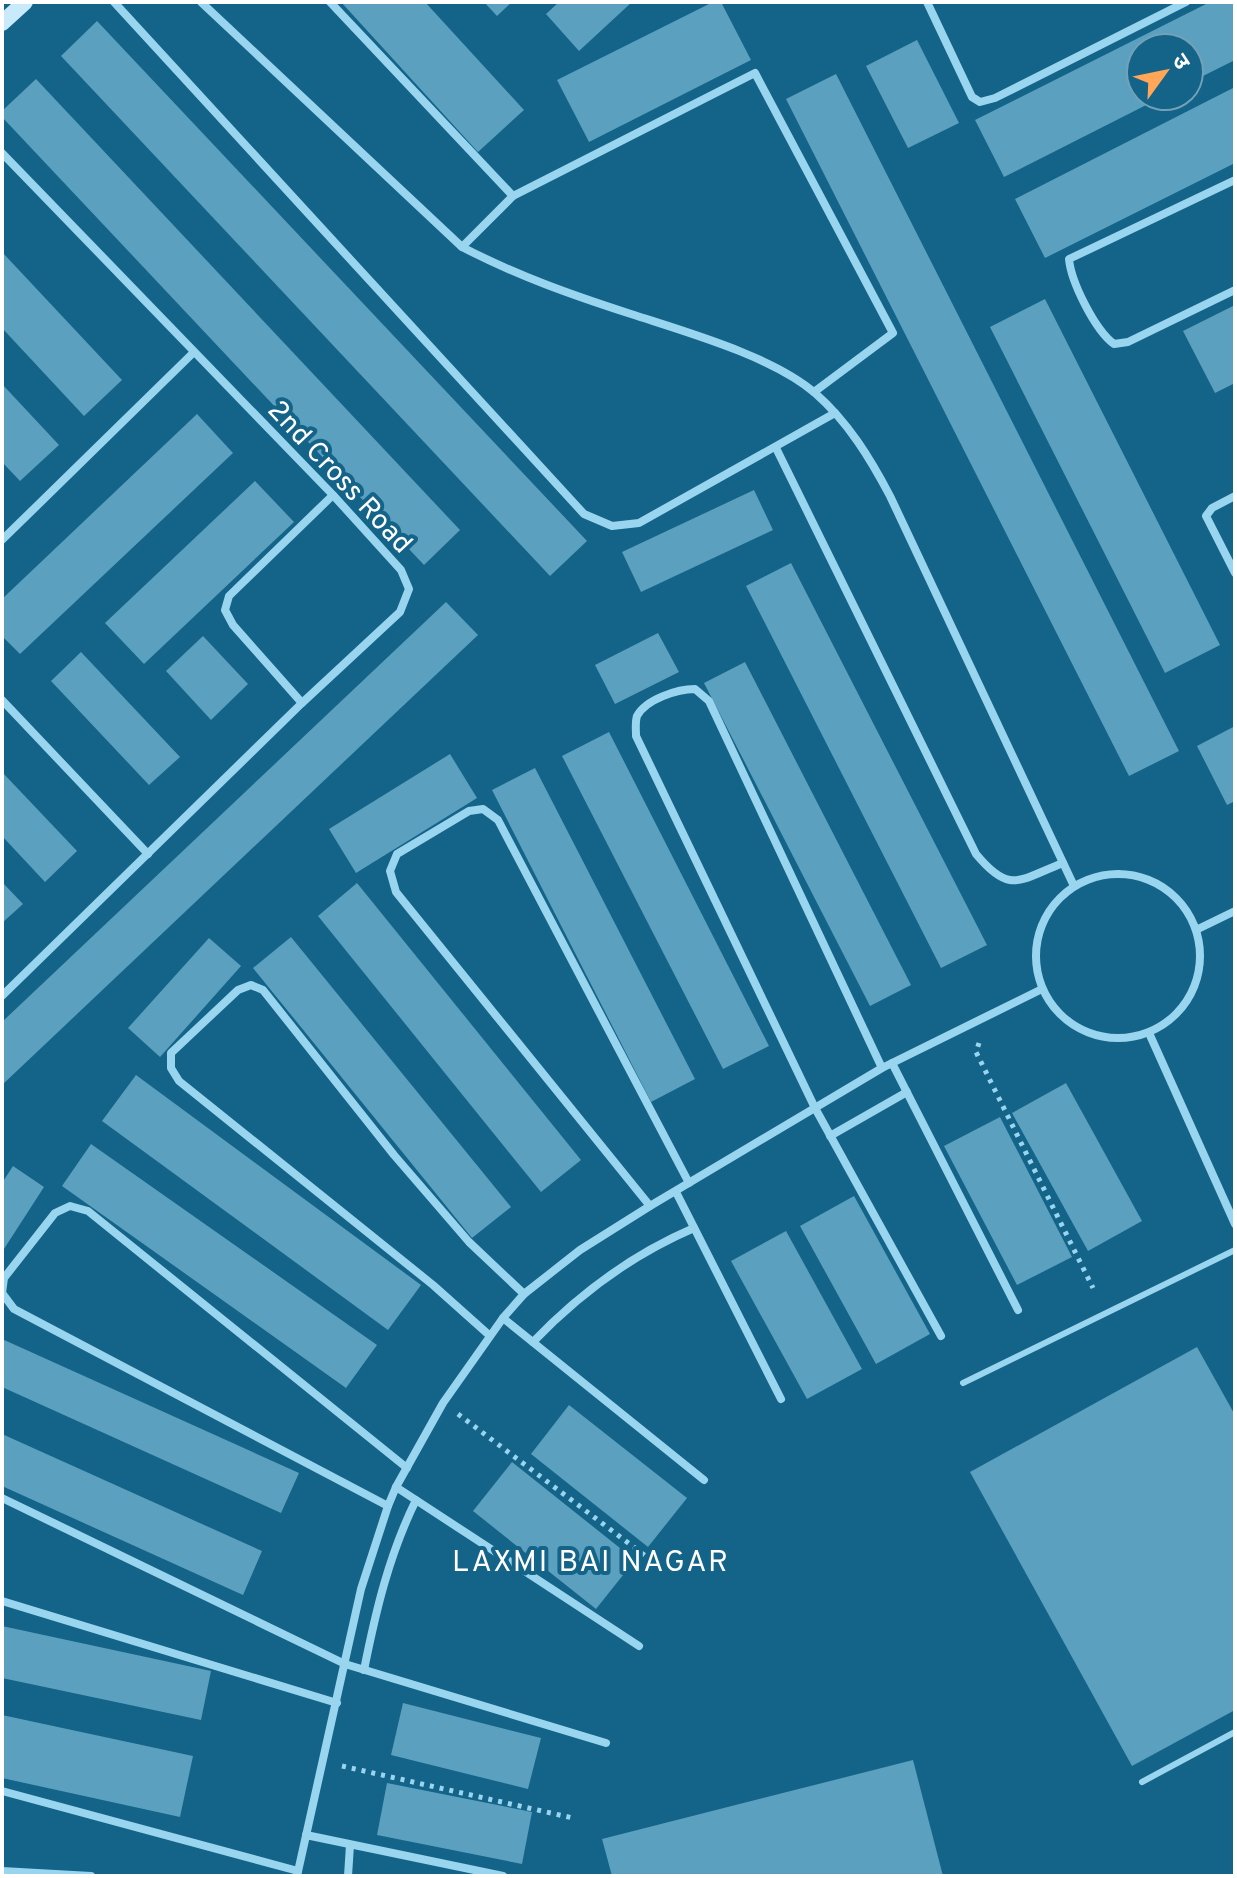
<svg xmlns="http://www.w3.org/2000/svg" width="1237" height="1878" font-family="Overpass,'Noto Sans Devanagari',sans-serif">
<style>
.building{fill:#5ba0bf}
.lines{fill:none;stroke-linecap:round;stroke-linejoin:round}
.path{stroke:#9ad5ef;stroke-width:5;stroke-dasharray:4 6;stroke-linecap:butt}
.lane{stroke:#9ad5ef;stroke-width:6}
.street{stroke:#9ad5ef;stroke-width:8}
.secondary{stroke:#c8eafb;stroke-width:16}
.labels{text-anchor:middle;stroke-width:8;stroke-linejoin:round;paint-order:stroke}
.street-label{font-size:28px;fill:#fff;stroke:#146388}
.neighbourhood-label{font-size:30px;letter-spacing:2px;fill:#fff;stroke:#146388}
</style>
<rect width="100%" height="100%" fill="#146388"/>
<g class="building">
<polygon points="341,2 425,2 524,110 478,152"/>
<polygon points="484,2 512,2 497,16"/>
<polygon points="559,2 632,2 579,51 546,14"/>
<polygon points="713,2 721,2 751,60 589,142 557,80"/>
<polygon points="1210,2 1235,2 1235,60 1189,83 1189,48 1141,48 1141,96 1164,96 1004,177 975,120"/>
<polygon points="97,21 587,541 550,576 61,56"/>
<polygon points="917,40 959,123 908,148 866,66"/>
<polygon points="836,74 1179,751 1129,776 786,99"/>
<polygon points="36,79 460,530 424,565 2,117 2,111"/>
<polygon points="1235,87 1235,163 1045,258 1015,199"/>
<polygon points="2,252 122,380 84,416 2,328"/>
<polygon points="1045,299 1220,645 1165,673 990,327"/>
<polygon points="1235,305 1235,383 1215,393 1183,331"/>
<polygon points="2,384 59,445 20,481 2,462"/>
<polygon points="197,414 233,453 20,654 2,636 2,599"/>
<polygon points="255,481 294,522 144,664 105,623"/>
<polygon points="754,490 773,530 641,592 622,552"/>
<polygon points="791,563 987,945 941,968 746,586"/>
<polygon points="446,602 478,635 2,1085 2,1022"/>
<polygon points="658,633 679,672 615,704 595,665"/>
<polygon points="203,636 248,684 211,720 166,671"/>
<polygon points="81,652 180,757 149,785 51,681"/>
<polygon points="745,662 911,985 870,1006 704,683"/>
<polygon points="1235,726 1235,801 1227,805 1197,746"/>
<polygon points="609,732 769,1046 723,1069 562,756"/>
<polygon points="450,754 477,798 356,873 329,829"/>
<polygon points="535,768 695,1079 651,1102 492,790"/>
<polygon points="2,772 77,851 45,882 2,836"/>
<polygon points="2,882 23,904 2,923"/>
<polygon points="357,883 581,1160 541,1192 318,916"/>
<polygon points="291,937 511,1207 472,1238 253,968"/>
<polygon points="209,938 241,966 160,1057 128,1028"/>
<polygon points="136,1075 421,1285 388,1330 102,1121"/>
<polygon points="1066,1083 1142,1221 1088,1251 1012,1113"/>
<polygon points="1000,1117 1072,1257 1017,1285 944,1146"/>
<polygon points="91,1144 377,1345 346,1388 62,1186"/>
<polygon points="13,1166 44,1187 2,1252 2,1183"/>
<polygon points="854,1196 930,1334 876,1364 800,1226"/>
<polygon points="786,1231 862,1369 807,1399 731,1261"/>
<polygon points="2,1339 299,1473 281,1513 2,1387"/>
<polygon points="1197,1347 1235,1415 1235,1710 1132,1766 970,1472"/>
<polygon points="569,1405 687,1498 648,1547 531,1454"/>
<polygon points="2,1434 262,1551 243,1595 2,1486"/>
<polygon points="512,1462 635,1560 596,1609 473,1511"/>
<polygon points="2,1626 211,1671 201,1720 2,1678"/>
<polygon points="403,1703 541,1738 528,1789 391,1755"/>
<polygon points="2,1715 193,1756 180,1817 2,1778"/>
<polygon points="913,1760 943,1876 612,1876 602,1839"/>
<polygon points="387,1783 532,1812 522,1864 377,1835"/>
</g>
<g class="lines">
<g class="path">
<polyline points="979,1043 976,1052 1093,1288"/>
<polyline points="458,1414 652,1561"/>
<polyline points="342,1766 573,1818"/>
</g>
<g class="lane">
<polyline points="963,1383 1235,1250"/>
<polyline points="1142,1782 1235,1732"/>
</g>
<g class="street">
<polyline points="114,2 584,514 612,526 639,523 835,413"/>
<path d="M201 2 462 247C518 276 572 295 631 314 686 332 772 356 815 393 848 422 870 458 890 496L1074 886"/>
<polyline points="330,2 513,196 462,247"/>
<polyline points="927,2 972,97 980,102 995,98 1186,2"/>
<polyline points="2,153 333,495 401,570 409,589 400,612 302,703 2,996"/>
<path d="M1235 180 1069 259C1071 282 1095 330 1114 344L1128 342 1235 290"/>
<polyline points="513,196 755,73 893,333 814,392"/>
<path d="M776 448 976 854C1010 895 1019 880 1063 863"/>
<polyline points="1235,496 1212,508 1206,516 1235,573"/>
<polyline points="2,540 194,352"/>
<polyline points="2,700 148,854"/>
<polyline points="302,703 233,625 225,610 229,596 333,495"/>
<circle cx="1118" cy="956" r="82"/>
<polyline points="1198,929 1235,911"/>
<polyline points="1149,1033 1235,1224"/>
<polyline points="892,1063 1018,1310"/>
<path d="M882 1068 709 701 695 689C678 689 646 699 637 716 635 722 636 729 636 736L815 1108 941 1336"/>
<polyline points="830,1136 907,1092"/>
<polyline points="676,1192 781,1399"/>
<polyline points="650,1206 396,892 390,871 397,854 469,811 483,809 498,820 689,1183"/>
<polyline points="503,1318 704,1480"/>
<polyline points="489,1335 433,1285 179,1081 171,1068 171,1053 238,990 251,985 263,990 394,1155 469,1242 524,1294"/>
<path d="M533 1342C580 1293 631 1255 694 1228"/>
<polyline points="396,1487 639,1646"/>
<polyline points="2,1498 345,1664 606,1743"/>
<polyline points="388,1506 14,1309 2,1293 4,1278 55,1213 70,1206 88,1211 407,1468"/>
<polyline points="2,1601 337,1703"/>
<path d="M364 1670C376 1610 389 1555 416 1500"/>
<polyline points="2,1791 298,1871"/>
<polyline points="306,1835 503,1876"/>
<polyline points="2,1871 91,1876"/>
<polyline points="297,1876 361,1589 388,1506 396,1487 443,1403 503,1318 524,1294 580,1250 650,1206 882,1068 1042,989"/>
<polyline points="348,1876 350,1845"/>
</g>
<polyline class="secondary" points="2,23 25,2"/>
</g>
<g class="labels">
<g class="street-label">
<text transform="translate(341 476) rotate(47)" y="10">2nd Cross Road</text>
</g>
<g class="neighbourhood-label">
<text x="591" y="1571">LAXMI BAI NAGAR</text>
</g>
</g>
<rect width="1237" height="1878" fill="none" stroke="#ffffff" stroke-width="8"/>
<g transform="translate(1165 72) rotate(57)"><circle r="38" fill="#146388" stroke="#72a1b8" stroke-width="2"/>
<path d="M0-6L14 30L0 20L-14 30Z" fill="#ffa658"/>
<text y="-12" font-size="22" font-weight="bold" text-anchor="middle" fill="#ffffff">उ</text>
</g>
</svg>
